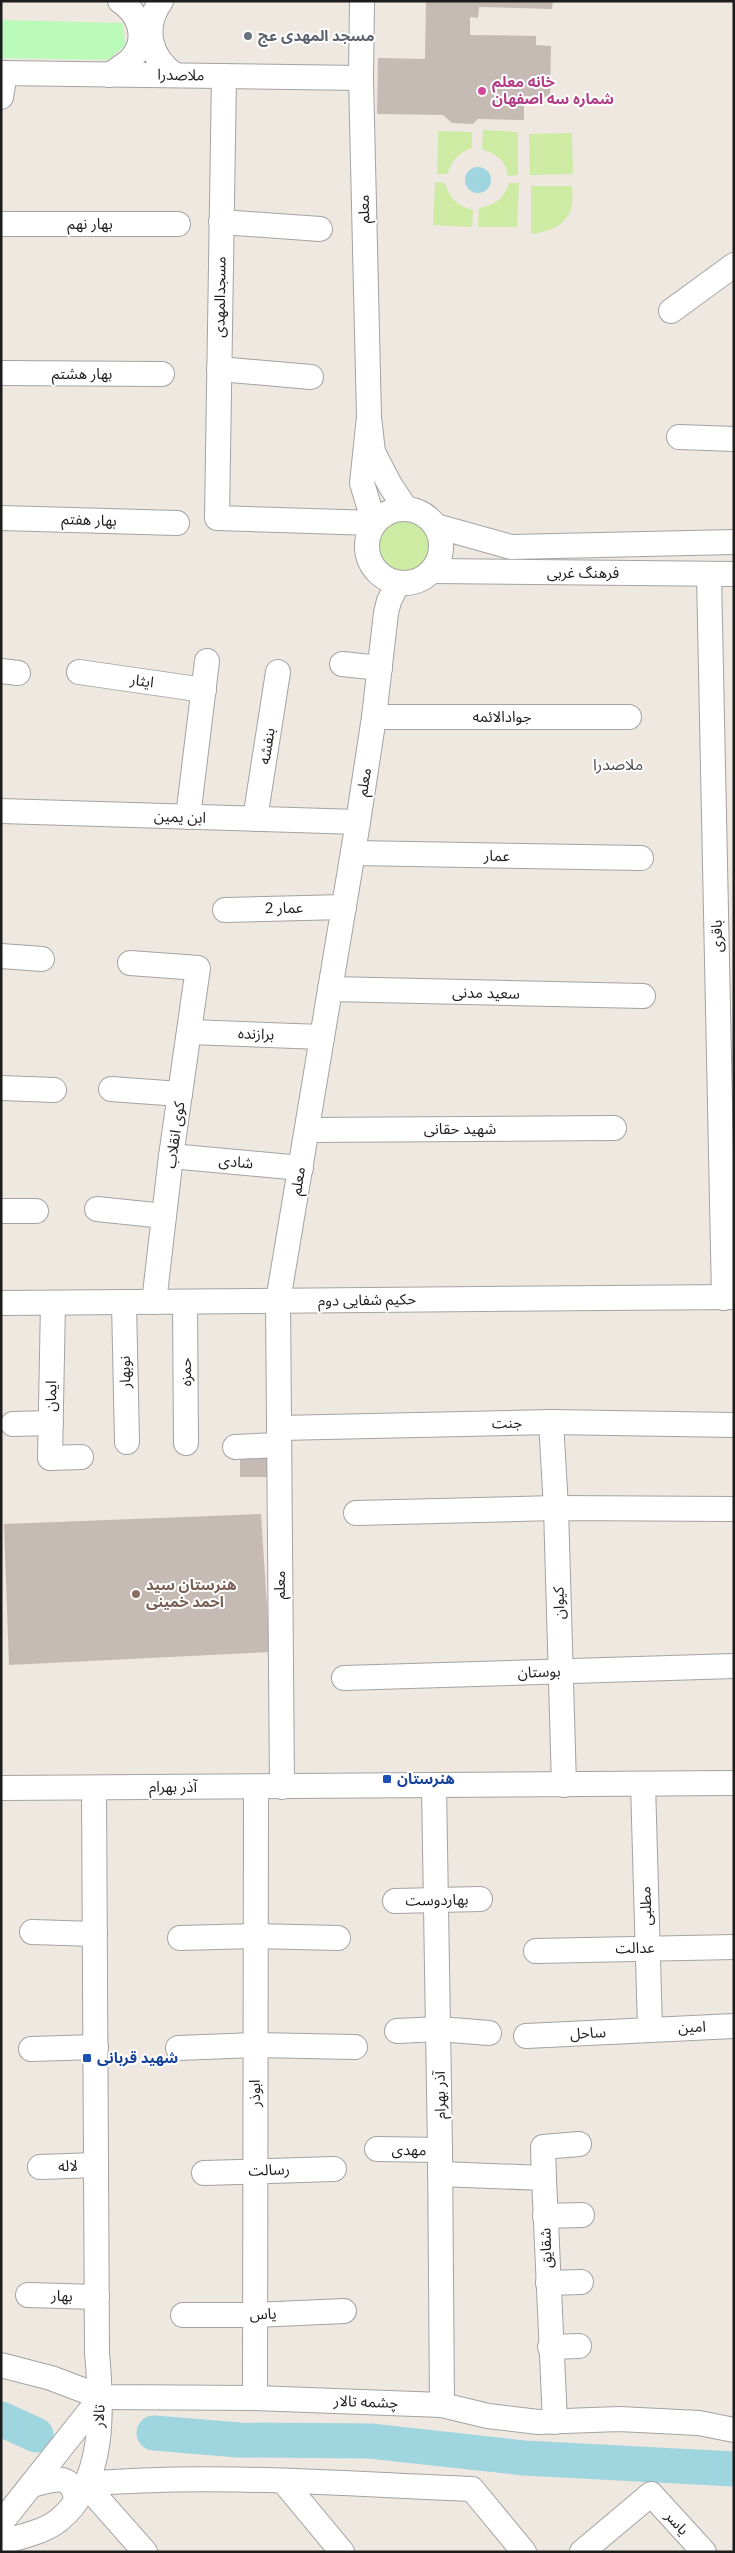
<svg xmlns="http://www.w3.org/2000/svg" width="735" height="2553" font-family="Lato,'Noto Sans Arabic',sans-serif">
<style>
.grass{fill:#cdeba3}
.park{fill:#bbfbba}
.water{fill:#9ed5de}
.lines{fill:none;stroke-linecap:round;stroke-linejoin:round}
.river{stroke:#9ed5de;stroke-width:35}
.building{fill:#c5bab4}
.minor-casing{stroke:#a3a3a3;stroke-width:26}
.minor{stroke:#fff;stroke-width:24}
.worship-dot{fill:#6b7280;stroke:#fff;stroke-width:2}
.hotel-dot{fill:#d1479c;stroke:#fff;stroke-width:2}
.education-dot{fill:#8d6e63;stroke:#fff;stroke-width:2}
.transit-dot{fill:#1a4fb4;stroke:#fff;stroke-width:2}
.labels{text-anchor:middle;stroke-width:4;stroke-linejoin:round;paint-order:stroke}
.worship-label{font-size:15px;font-weight:bold;fill:#5b616d;stroke:#fff;text-anchor:start}
.street-label{font-size:15px;fill:#1c1c1c;stroke:#fff}
.hotel-label{font-size:15px;font-weight:bold;fill:#b23c85;stroke:#fff;text-anchor:start}
.education-label{font-size:15px;font-weight:bold;fill:#785e54;stroke:#fff;text-anchor:start}
.transit-label{font-size:15px;font-weight:bold;fill:#164399;stroke:#fff;text-anchor:start}
.neighbourhood-label{font-size:16px;fill:#4f4f4f;stroke:#fff}
</style>
<rect width="100%" height="100%" fill="#eee8e0"/>
<g class="grass">
<path d="M483 130 518 132V175L508 176C507 161 495 153 482 149Z"/>
<path d="M438 131 472 132V148C459 152 450 162 448 174H437Z"/>
<polygon points="572,133 573,174 530,175 529,134"/>
<path d="M435 182 445 183C449 198 457 206 473 210L472 227 433 225Z"/>
<path d="M509 183H519L517 227H478L479 208C495 205 504 199 509 183Z"/>
<path d="M531 186H572C576 218 561 230 531 234Z"/>
<circle cx="405" cy="547" r="28"/>
</g>
<polygon class="park" points="1,20 123,23 125,45 109,60 1,58"/>
<circle class="water" cx="478" cy="180" r="13"/>
<g class="lines">
<g class="river">
<polyline points="1,2419 36,2435"/>
<polyline points="154,2433 239,2440 370,2441 524,2458 734,2469"/>
</g>
</g>
<g class="building">
<polygon points="426,1 553,1 552,9 479,7 478,18 470,17 470,35 536,36 536,45 551,46 550,97 524,96 524,120 478,119 473,124 452,123 443,115 377,114 378,58 425,59"/>
<rect x="240" y="1451" width="33" height="26"/>
<polygon points="261,1514 270,1652 9,1665 4,1524"/>
</g>
<g class="lines">
<defs>
<g id="minor">
<path d="M161 1C142 28 150 58 175 75"/>
<polyline points="362,1 361,78 369,417 373,452 390,485 406,509"/>
<polyline points="1,73 361,78"/>
<path d="M109 75C116 70 126 65 132 58 148 39 140 14 120 1"/>
<polyline points="224,76 217,518 374,523 362,483 369,417"/>
<polyline points="1,97 5,73"/>
<polyline points="221,222 320,229"/>
<polyline points="1,224 178,224"/>
<polyline points="671,311 734,265"/>
<polyline points="219,369 311,377"/>
<polyline points="1,373 162,374"/>
<polyline points="679,437 734,439"/>
<circle cx="404" cy="546" r="37"/>
<polyline points="1,518 177,523"/>
<polyline points="436,526 511,547 734,542"/>
<polyline points="432,571 734,574"/>
<polyline points="709,575 724,1298"/>
<polyline points="342,664 380,668"/>
<polyline points="1,671 18,673"/>
<polyline points="79,672 204,690"/>
<polyline points="374,717 629,717"/>
<polyline points="1,811 358,822"/>
<polyline points="188,817 207,661"/>
<polyline points="255,819 278,672"/>
<polyline points="353,853 641,858"/>
<polyline points="225,910 344,907"/>
<polyline points="1,956 42,959"/>
<polyline points="130,963 198,968 171,1156 154,1302"/>
<polyline points="330,989 643,996"/>
<polyline points="190,1032 322,1037"/>
<polyline points="1,1088 54,1090"/>
<polyline points="111,1089 180,1094"/>
<polyline points="307,1130 614,1128"/>
<polyline points="171,1156 301,1168"/>
<polyline points="97,1209 164,1216"/>
<polyline points="1,1211 36,1211"/>
<polyline points="124,1302 127,1442"/>
<polyline points="185,1302 186,1443"/>
<polyline points="1,1303 734,1297"/>
<polyline points="53,1303 50,1458 81,1457"/>
<polyline points="551,1422 556,1508 564,1785"/>
<polyline points="13,1424 51,1423"/>
<polyline points="279,1428 551,1422 734,1425"/>
<polyline points="235,1447 279,1445"/>
<polyline points="356,1513 556,1508 734,1509"/>
<polyline points="344,1678 734,1666"/>
<polyline points="643,1784 650,2029"/>
<polyline points="434,1785 440,2150 442,2405"/>
<polyline points="282,1787 278,1301 358,822 374,717 386,613 389,601 398,583"/>
<polyline points="1,1788 734,1783"/>
<polyline points="395,1901 480,1899"/>
<polyline points="32,1932 95,1934"/>
<polyline points="180,1938 255,1936 338,1938"/>
<polyline points="536,1951 734,1947"/>
<polyline points="397,2031 439,2029 489,2033"/>
<polyline points="526,2036 734,2026"/>
<polyline points="178,2048 255,2045 355,2047"/>
<polyline points="31,2049 96,2047"/>
<polyline points="377,2149 440,2150"/>
<polyline points="40,2167 96,2165"/>
<polyline points="204,2173 334,2169"/>
<polyline points="440,2174 544,2178 555,2422"/>
<polyline points="544,2178 543,2147 579,2144"/>
<polyline points="545,2216 582,2215"/>
<polyline points="548,2283 581,2282"/>
<polyline points="28,2295 97,2297"/>
<polyline points="183,2315 255,2315 344,2311"/>
<polyline points="550,2347 579,2346"/>
<polyline points="1,2365 51,2378 101,2397 255,2398 442,2405 488,2416 538,2422 619,2419 699,2423 734,2430"/>
<polyline points="255,2398 256,1787"/>
<polyline points="283,2481 342,2552"/>
<path d="M85 2484C213 2473 344 2484 472 2489L524 2552"/>
<polyline points="85,2484 145,2552"/>
<path d="M32 2485C53 2480 71 2471 76 2499"/>
<polyline points="1,2523 101,2397"/>
<path d="M1 2543C20 2536 43 2533 59 2520 106 2482 102 2407 97 2353L94 1788"/>
<polyline points="582,2552 651,2494 704,2552"/>
</g>
</defs>
<use href="#minor" class="minor-casing"/>
<use href="#minor" class="minor"/>
</g>
<circle class="worship-dot" cx="248" cy="36" r="5"/>
<circle class="hotel-dot" cx="482" cy="91" r="5"/>
<circle class="education-dot" cx="136" cy="1594" r="5"/>
<g class="transit-dot">
<rect x="382" y="1774" width="10" height="10" rx="2.5"/>
<rect x="82" y="2053" width="10" height="10" rx="2.5"/>
</g>
<g class="labels">
<g class="worship-label">
<text x="258" y="41">مسجد المهدی عج</text>
</g>
<g class="street-label">
<text transform="translate(181 75) rotate(1)" y="5">ملاصدرا</text>
<text transform="translate(364 209) rotate(-91)" y="5">معلم</text>
<text x="90" y="229">بهار نهم</text>
<text transform="translate(220 297) rotate(-89)" y="5">مسجدالمهدی</text>
<text x="82" y="379">بهار هشتم</text>
<text transform="translate(89 520) rotate(2)" y="5">بهار هفتم</text>
<text x="583" y="578">فرهنگ غربی</text>
<text transform="translate(142 681) rotate(8)" y="5">ایثار</text>
<text x="502" y="722">جوادالائمه</text>
<text transform="translate(267 746) rotate(-81)" y="5">بنفشه</text>
<text transform="translate(364 782) rotate(-81)" y="5">معلم</text>
<text transform="translate(180 817) rotate(2)" y="5">ابن یمین</text>
<text transform="translate(497 856) rotate(1)" y="5">عمار</text>
<text transform="translate(284 908) rotate(-1)" y="5">عمار 2</text>
<text transform="translate(717 936) rotate(-91)" y="5">باقری</text>
<text transform="translate(486 993) rotate(1)" y="5">سعید مدنی</text>
<text transform="translate(256 1034) rotate(2)" y="5">برازنده</text>
<text x="460" y="1134">شهید حقانی</text>
<text transform="translate(175 1135) rotate(-82)" y="5">کوی انقلاب</text>
<text transform="translate(236 1162) rotate(5)" y="5">شادی</text>
<text transform="translate(298 1181) rotate(-81)" y="5">معلم</text>
<text transform="translate(367 1300) rotate(-1)" y="5">حکیم شفایی دوم</text>
<text transform="translate(125 1372) rotate(-91)" y="5">نوبهار</text>
<text transform="translate(186 1372) rotate(-91)" y="5">حمزه</text>
<text transform="translate(51 1396) rotate(-89)" y="5">ایمان</text>
<text transform="translate(507 1423) rotate(-1)" y="5">جنت</text>
<text transform="translate(280 1585) rotate(-90)" y="5">معلم</text>
<text transform="translate(559 1603) rotate(-92)" y="5">کیوان</text>
<text transform="translate(539 1672) rotate(-2)" y="5">بوستان</text>
<text x="173" y="1792">آذر بهرام</text>
<text transform="translate(437 1900) rotate(-1)" y="5">بهاردوست</text>
<text transform="translate(646 1906) rotate(-92)" y="5">مطلبی</text>
<text transform="translate(635 1948) rotate(-1)" y="5">عدالت</text>
<text transform="translate(692 2027) rotate(-2)" y="5">امین</text>
<text transform="translate(588 2033) rotate(-3)" y="5">ساحل</text>
<text transform="translate(255 2093) rotate(-90)" y="5">ابوذر</text>
<text transform="translate(440 2095) rotate(-91)" y="5">آذر بهرام</text>
<text transform="translate(409 2150) rotate(1)" y="5">مهدی</text>
<text transform="translate(68 2166) rotate(-2)" y="5">لاله</text>
<text transform="translate(269 2170) rotate(-2)" y="5">رسالت</text>
<text transform="translate(546 2248) rotate(-92)" y="5">شقایق</text>
<text transform="translate(62 2296) rotate(2)" y="5">بهار</text>
<text transform="translate(263 2314) rotate(-2)" y="5">یاس</text>
<text transform="translate(366 2402) rotate(2)" y="5">چشمه تالار</text>
<text transform="translate(99 2416) rotate(-87)" y="5">تالار</text>
<text transform="translate(677 2523) rotate(48)" y="5">یاسر</text>
</g>
<g class="hotel-label">
<text x="492" y="87">خانه معلم<tspan x="492" dy="17">شماره سه اصفهان</tspan></text>
</g>
<g class="education-label">
<text x="146" y="1590">هنرستان سید<tspan x="146" dy="17">احمد خمینی</tspan></text>
</g>
<g class="transit-label">
<text x="397" y="1784">هنرستان</text>
<text x="97" y="2063">شهید قربانی</text>
</g>
<g class="neighbourhood-label">
<text x="618" y="770">ملاصدرا</text>
</g>
</g>
<rect width="735" height="2553" fill="none" stroke="#1c1c1c" stroke-width="5"/>
</svg>
